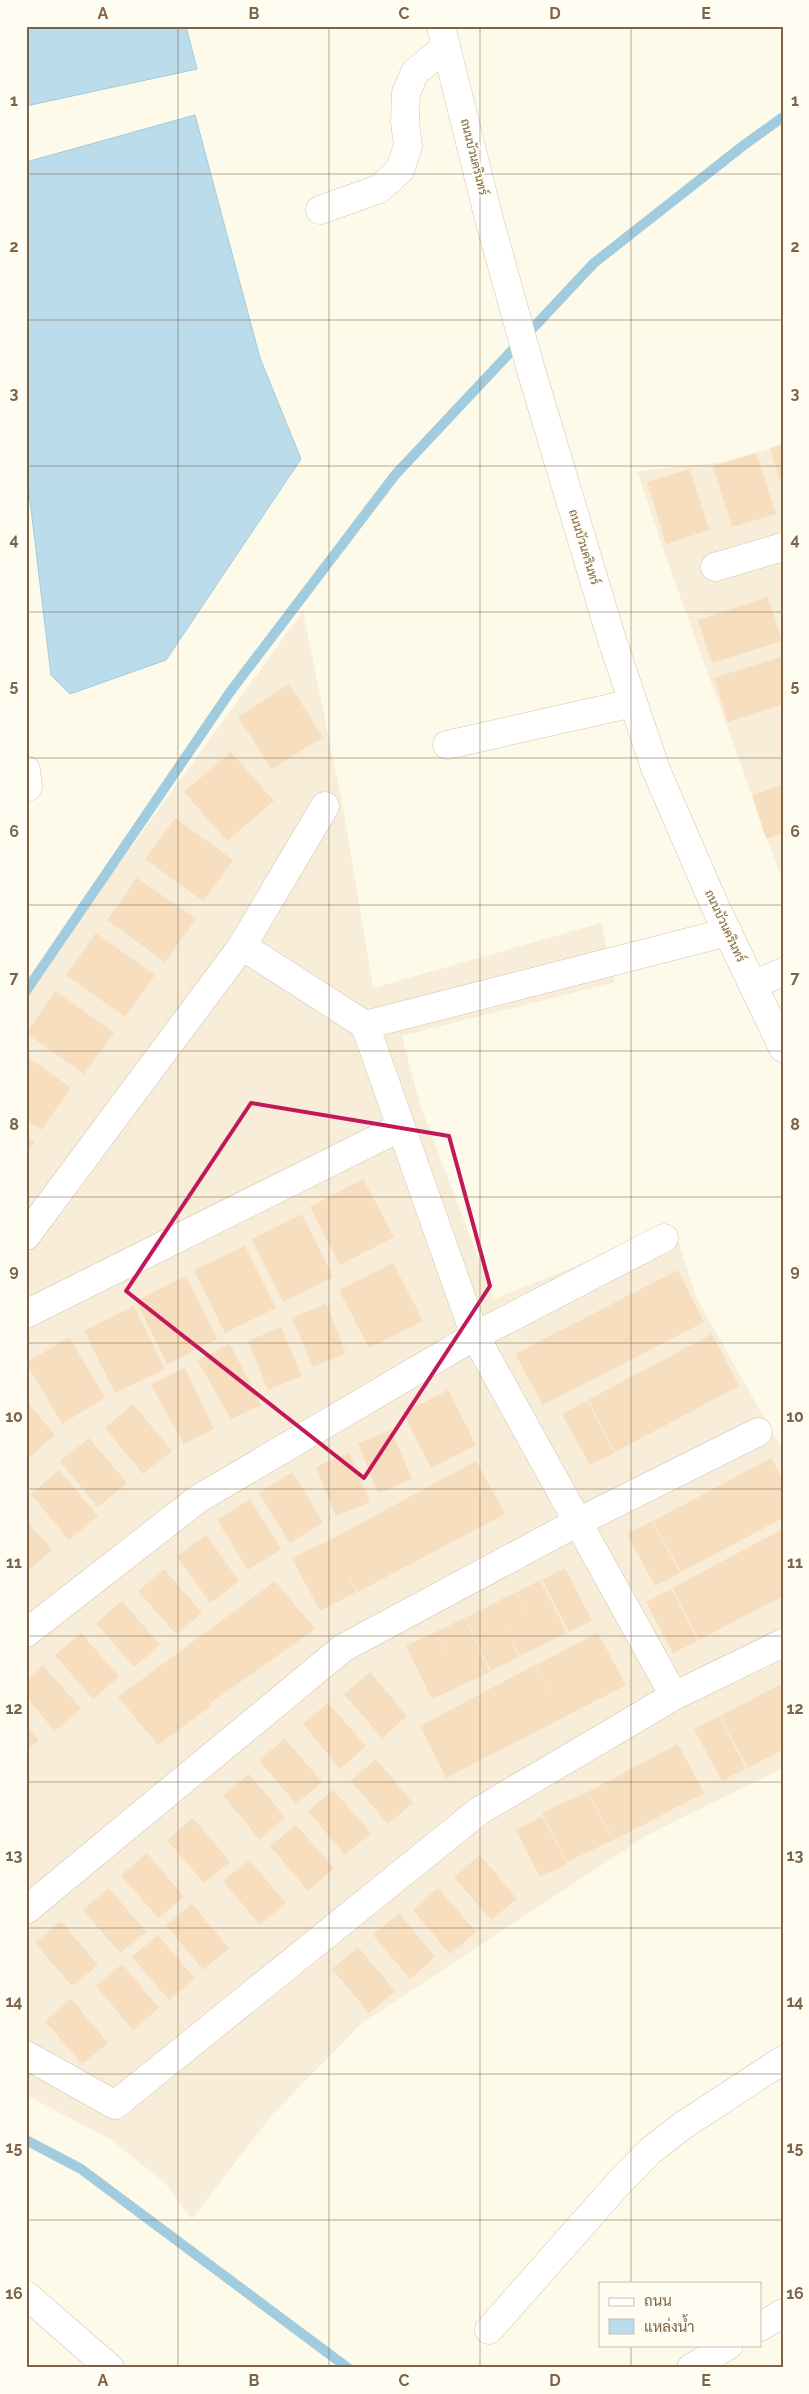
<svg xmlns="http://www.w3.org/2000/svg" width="809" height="2394" font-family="Raleway,Sarabun,sans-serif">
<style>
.residential{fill:#f7edd8}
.water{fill:#bbddeb;stroke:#a1cbde}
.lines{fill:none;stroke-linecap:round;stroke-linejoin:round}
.stream{stroke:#a1cbde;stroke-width:10}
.building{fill:#f7debf}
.minor-casing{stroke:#d3c3ad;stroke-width:29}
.minor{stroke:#fff;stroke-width:28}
.marked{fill:none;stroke:#c2185b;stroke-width:4;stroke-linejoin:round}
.grid{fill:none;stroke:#7d6449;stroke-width:1;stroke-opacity:0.55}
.labels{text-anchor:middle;stroke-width:4;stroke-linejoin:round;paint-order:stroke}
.street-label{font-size:12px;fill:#7d6449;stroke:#fffcf2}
.neatline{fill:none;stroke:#7d6449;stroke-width:2}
.grid-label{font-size:16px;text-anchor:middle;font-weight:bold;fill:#7d6449}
</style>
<rect width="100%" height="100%" fill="#fefaea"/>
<g class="residential">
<polygon points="783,445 783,882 666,557 637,471 723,462"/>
<polygon points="303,611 342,802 373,988 601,923 615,982 402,1036 420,1105 494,1299 596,1258 678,1240 696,1297 783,1451 783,1768 649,1834 362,2023 271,2116 192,2219 165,2183 110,2139 26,2095 26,992"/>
</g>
<g class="water">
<polygon points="26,26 186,26 197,69 26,106"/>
<polygon points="195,115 260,358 301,459 166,660 70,694 51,675 26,468 26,162"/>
</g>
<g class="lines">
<g class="stream">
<polyline points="26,991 230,692 395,475 594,263 744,145 783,117"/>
<polyline points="26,2140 81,2169 348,2368"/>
</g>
</g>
<g class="building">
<polygon points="783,444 783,488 782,488 770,448"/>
<polygon points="756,453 776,514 732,527 713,466"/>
<polygon points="690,469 709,530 666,544 647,482"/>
<polygon points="768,597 782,641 712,663 698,620"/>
<polygon points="783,656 783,704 728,722 714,678"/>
<polygon points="289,684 323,737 272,769 238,717"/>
<polygon points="231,752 274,801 227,841 184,792"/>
<polygon points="783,785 783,833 766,839 752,795"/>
<polygon points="175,818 233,860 203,901 145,859"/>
<polygon points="137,878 196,919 165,962 107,920"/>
<polygon points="96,933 155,975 125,1017 66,975"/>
<polygon points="56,991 114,1033 84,1074 26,1033"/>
<polygon points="26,1056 71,1088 41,1130 26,1119"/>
<polygon points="26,1136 35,1142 26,1154"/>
<polygon points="363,1179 394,1237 340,1265 310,1207"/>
<polygon points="302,1214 333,1277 283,1302 252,1239"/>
<polygon points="245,1246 276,1308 225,1333 194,1270"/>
<polygon points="393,1263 423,1321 369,1348 339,1290"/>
<polygon points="678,1270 704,1322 543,1405 515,1354"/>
<polygon points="186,1276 217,1339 167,1364 136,1301"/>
<polygon points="326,1304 346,1353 313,1367 292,1318"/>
<polygon points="134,1306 165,1369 115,1393 84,1331"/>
<polygon points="281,1327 302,1376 268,1390 248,1341"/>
<polygon points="712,1334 739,1386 615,1452 588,1400"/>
<polygon points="69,1337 105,1398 62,1424 26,1363"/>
<polygon points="230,1344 261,1405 231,1419 197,1360"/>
<polygon points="185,1368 214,1429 184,1444 151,1385"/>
<polygon points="448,1390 476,1445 431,1468 403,1413"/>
<polygon points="26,1401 55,1435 26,1460"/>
<polygon points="587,1401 614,1453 590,1465 562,1414"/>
<polygon points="133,1404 172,1451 143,1474 105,1428"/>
<polygon points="391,1430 412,1479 378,1493 358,1443"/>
<polygon points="89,1438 127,1483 98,1507 60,1461"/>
<polygon points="349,1453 370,1502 336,1516 316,1467"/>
<polygon points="771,1458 783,1480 783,1518 681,1572 653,1521"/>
<polygon points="476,1461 505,1514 358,1592 347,1573 356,1592 320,1611 292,1558 330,1540"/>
<polygon points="59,1470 98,1516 69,1540 31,1494"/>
<polygon points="292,1472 323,1522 290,1543 259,1493"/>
<polygon points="250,1499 281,1549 248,1570 217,1520"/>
<polygon points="26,1520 52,1550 26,1572"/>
<polygon points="652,1521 680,1573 655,1586 627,1534"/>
<polygon points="783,1529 783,1596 699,1640 672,1588"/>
<polygon points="206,1535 239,1581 210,1603 177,1556"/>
<polygon points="565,1568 592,1621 569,1632 542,1580"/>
<polygon points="164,1569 202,1613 176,1634 138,1591"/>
<polygon points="540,1580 567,1633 520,1656 499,1616 519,1657 491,1671 465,1618 516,1592 533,1625 517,1592"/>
<polygon points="275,1581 315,1629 209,1704 211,1706 158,1745 118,1697"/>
<polygon points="671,1589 698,1641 673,1653 646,1602"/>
<polygon points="122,1601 160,1645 134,1667 96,1623"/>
<polygon points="464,1618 490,1672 432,1699 406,1646 435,1632 452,1668 436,1632"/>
<polygon points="81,1633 119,1677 93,1699 55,1655"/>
<polygon points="598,1633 626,1685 446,1778 420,1726 535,1665 555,1703 536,1665"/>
<polygon points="43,1665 81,1709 55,1731 26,1697 26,1680"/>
<polygon points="370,1672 407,1716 382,1738 344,1694"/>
<polygon points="783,1683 783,1749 748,1768 720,1716"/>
<polygon points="328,1703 366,1746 340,1769 303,1724"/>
<polygon points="719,1716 746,1768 722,1781 694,1729"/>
<polygon points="26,1725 39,1740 26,1750"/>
<polygon points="285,1739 322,1782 296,1804 259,1760"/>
<polygon points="678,1744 704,1793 614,1840 588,1792"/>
<polygon points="376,1759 413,1803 388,1824 351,1781"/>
<polygon points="249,1774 285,1817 260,1840 223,1795"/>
<polygon points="333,1790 371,1833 345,1855 308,1811"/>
<polygon points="587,1792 613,1840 567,1862 542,1813"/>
<polygon points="542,1816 567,1864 540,1877 516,1830"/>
<polygon points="193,1818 230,1862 204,1883 167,1840"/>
<polygon points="296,1825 334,1868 308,1891 270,1846"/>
<polygon points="147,1853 184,1897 158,1918 121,1875"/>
<polygon points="480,1855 517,1899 491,1920 454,1877"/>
<polygon points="249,1860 286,1903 260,1925 223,1881"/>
<polygon points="109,1888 146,1932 120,1953 83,1910"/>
<polygon points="438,1888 476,1932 450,1954 413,1910"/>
<polygon points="192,1904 229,1948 203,1970 166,1925"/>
<polygon points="399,1913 435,1957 410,1979 373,1935"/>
<polygon points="61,1921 98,1965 72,1986 35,1943"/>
<polygon points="158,1935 195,1979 169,2000 132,1957"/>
<polygon points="358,1947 395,1991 369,2013 332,1969"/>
<polygon points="122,1964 159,2008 133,2030 96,1986"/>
<polygon points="71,1999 108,2043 82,2064 45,2021"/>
</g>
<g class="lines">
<defs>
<g id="minor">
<polyline points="441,26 489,219 531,370 612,640 656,770 715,906 783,1048"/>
<polyline points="320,210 379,189 400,170 408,146 405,122 406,93 415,72 446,47"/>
<polyline points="715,567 783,547"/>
<polyline points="447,745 633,703"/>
<polyline points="26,770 28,787"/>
<polyline points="242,946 365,1025 728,932"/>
<polyline points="753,985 783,972"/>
<polyline points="365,1025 475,1336 674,1696"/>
<polyline points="26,1236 242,946 325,806"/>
<polyline points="26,1314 401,1127"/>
<polyline points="26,1633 198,1499 475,1336 664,1238"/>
<polyline points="26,1910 343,1648 578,1522 758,1432"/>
<polyline points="26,2055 115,2105 479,1811 674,1696 783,1643"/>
<polyline points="26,2295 110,2368"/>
<polyline points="760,2327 783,2313"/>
<polyline points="489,2330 618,2184 649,2152 682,2126 783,2060"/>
<polyline points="691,2368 729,2345"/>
</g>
</defs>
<use href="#minor" class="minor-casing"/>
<use href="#minor" class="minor"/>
</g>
<path class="marked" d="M251 1103 449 1136 490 1286 364 1478 126 1291Z"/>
<path class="grid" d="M178 26V2368M329 26V2368M480 26V2368M631 26V2283M26 174H783M26 320H783M26 466H783M26 612H783M26 758H783M26 905H783M26 1051H783M26 1197H783M26 1343H783M26 1489H783M26 1636H783M26 1782H783M26 1928H783M26 2074H783M26 2220H783M631 2345V2368"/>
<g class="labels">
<g class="street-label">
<text transform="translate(474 157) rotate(76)" y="4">ถนนบัวนครินทร์</text>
<text transform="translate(584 547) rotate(73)" y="4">ถนนบัวนครินทร์</text>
<text transform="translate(725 926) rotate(65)" y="4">ถนนบัวนครินทร์</text>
</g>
</g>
<rect width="809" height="2394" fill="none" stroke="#fffcf2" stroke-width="55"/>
<rect x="599" y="2282" width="162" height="65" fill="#fffcf2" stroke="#cbbfae"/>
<rect x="609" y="2298" width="25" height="8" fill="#ffffff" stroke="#cbbfae"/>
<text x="644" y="2306" font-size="15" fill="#7d6449">ถนน</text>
<rect x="609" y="2319" width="25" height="15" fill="#bbddeb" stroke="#cbbfae"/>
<text x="644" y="2332" font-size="15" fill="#7d6449">แหล่งน้ำ</text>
<rect x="28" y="28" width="754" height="2338" class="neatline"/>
<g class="grid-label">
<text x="103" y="19">A</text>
<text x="254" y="19">B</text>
<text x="404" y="19">C</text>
<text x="555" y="19">D</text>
<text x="706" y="19">E</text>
<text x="14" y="106">1</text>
<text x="795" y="106">1</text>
<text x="14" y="252">2</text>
<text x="795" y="252">2</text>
<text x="14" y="399">3</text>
<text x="795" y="399">3</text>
<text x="14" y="545">4</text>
<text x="795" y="545">4</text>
<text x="14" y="691">5</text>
<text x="795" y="691">5</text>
<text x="14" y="837">6</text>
<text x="795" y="837">6</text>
<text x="14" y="983">7</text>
<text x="795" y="983">7</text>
<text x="14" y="1130">8</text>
<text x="795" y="1130">8</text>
<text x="14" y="1276">9</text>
<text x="795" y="1276">9</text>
<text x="14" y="1422">10</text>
<text x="795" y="1422">10</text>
<text x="14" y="1568">11</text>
<text x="795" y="1568">11</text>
<text x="14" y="1714">12</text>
<text x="795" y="1714">12</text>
<text x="14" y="1861">13</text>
<text x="795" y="1861">13</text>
<text x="14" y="2007">14</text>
<text x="795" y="2007">14</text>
<text x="14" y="2153">15</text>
<text x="795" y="2153">15</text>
<text x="14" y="2299">16</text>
<text x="795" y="2299">16</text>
<text x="103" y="2386">A</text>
<text x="254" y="2386">B</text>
<text x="404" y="2386">C</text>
<text x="555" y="2386">D</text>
<text x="706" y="2386">E</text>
</g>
</svg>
